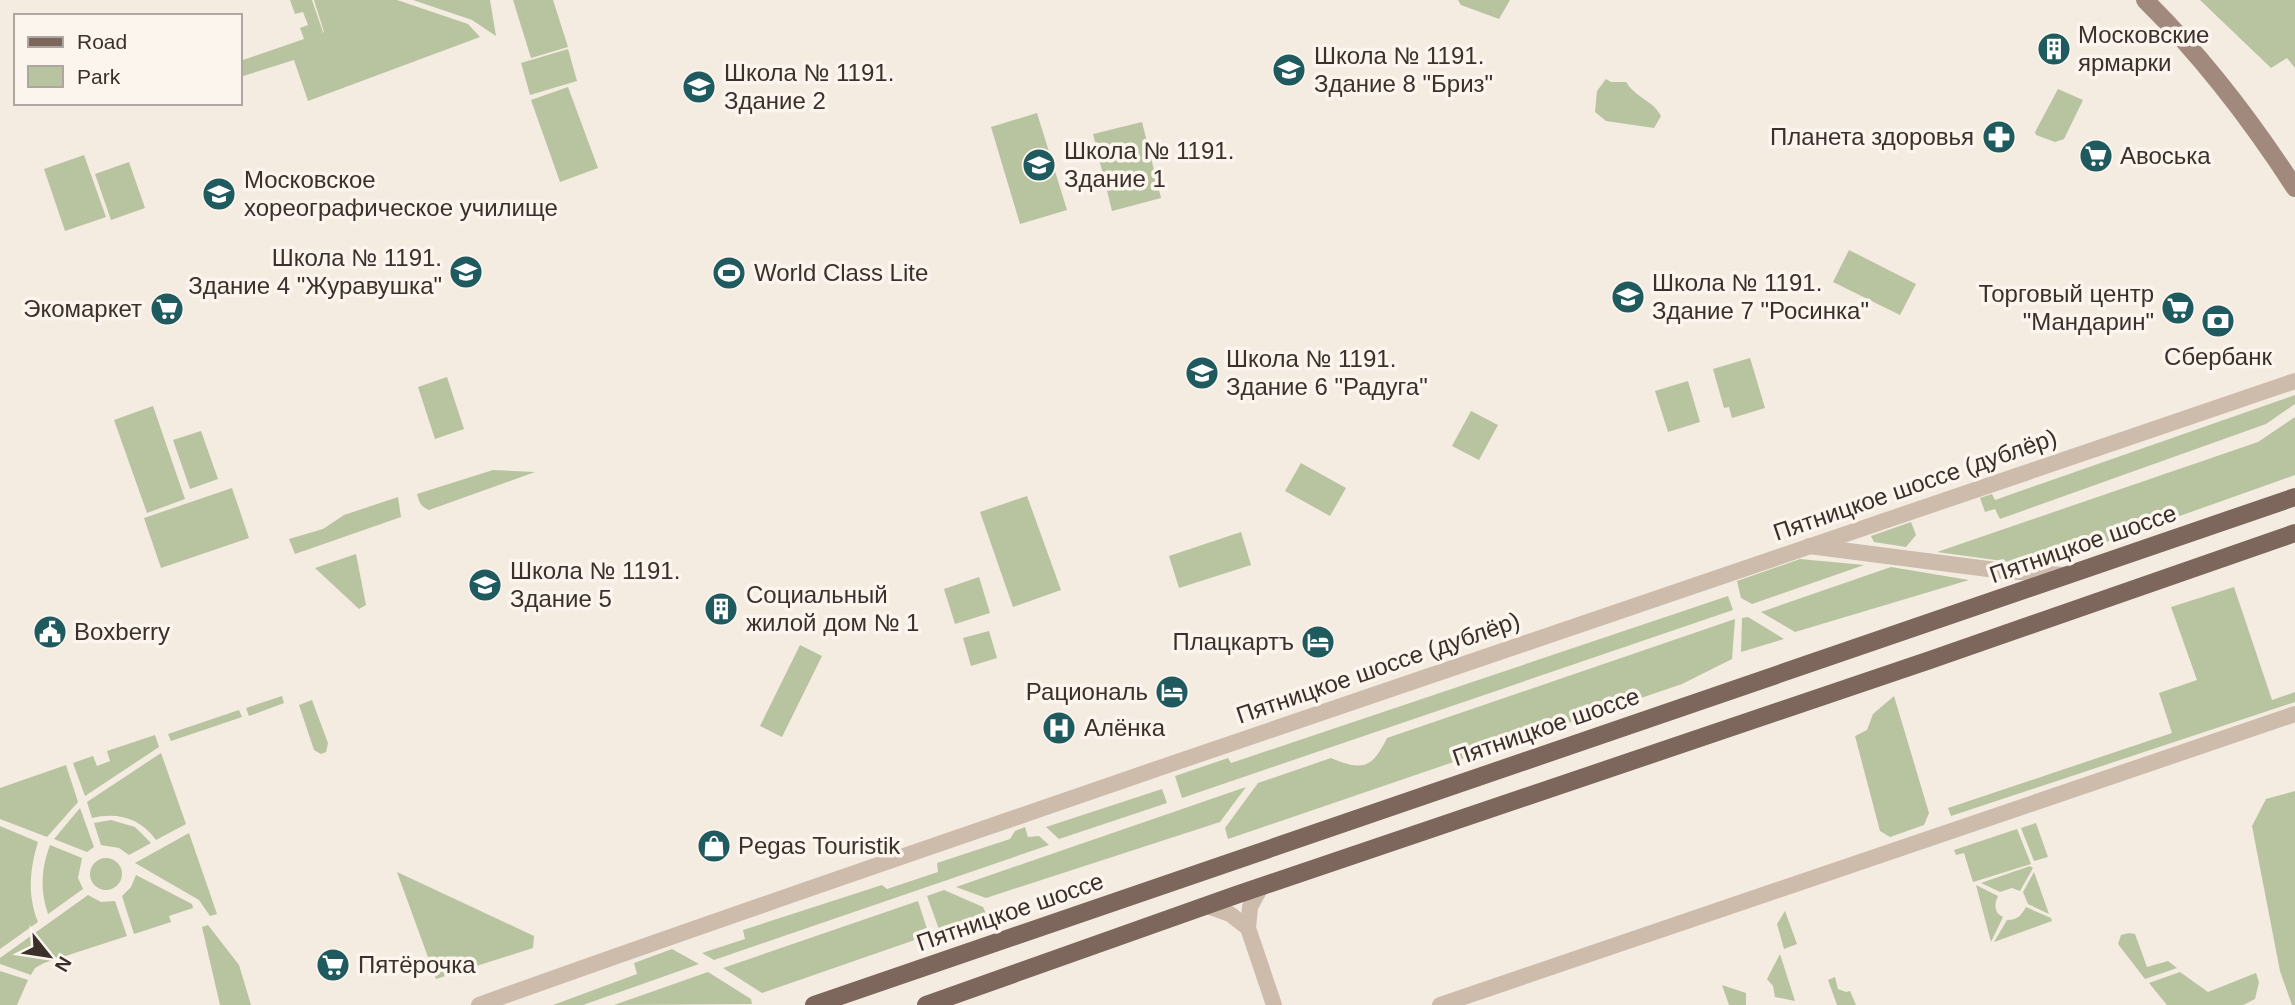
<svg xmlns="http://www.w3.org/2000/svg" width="2295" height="1005" font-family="Arial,sans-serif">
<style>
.green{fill:#b8c4a0}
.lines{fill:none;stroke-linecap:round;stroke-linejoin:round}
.street{stroke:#cdbbac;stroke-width:16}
.secondary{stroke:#a18a7d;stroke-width:18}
.primary{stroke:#7d675c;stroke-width:18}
.labels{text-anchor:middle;stroke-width:7;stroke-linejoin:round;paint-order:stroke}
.poi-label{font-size:24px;fill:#3b302b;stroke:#fbf5ee;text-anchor:start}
.street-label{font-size:24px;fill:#3b302b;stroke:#fbf5ee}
</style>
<rect width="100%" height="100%" fill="#f4ebe1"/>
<g class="green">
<polygon points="290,0 312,0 323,32 319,34 324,32 314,0 397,0 468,24 480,37 308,101 294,60 240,77 240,61 304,39 300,28 308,25 303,12 295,14"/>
<polygon points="413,0 490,0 496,36 472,20"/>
<polygon points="513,0 553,0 568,47 531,58"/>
<polygon points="1458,0 1510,0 1499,19 1461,5"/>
<polygon points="2200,0 2295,0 2295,68 2287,58 2271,68"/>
<polygon points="568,49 577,81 530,95 521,63"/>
<path d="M1606 79 1611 82H1626C1637 99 1653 100 1661 116L1654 128 1606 121 1595 112 1597 91Z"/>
<polygon points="568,87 598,168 560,182 531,100"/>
<polygon points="2058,89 2083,100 2064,139 2055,142 2036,135 2035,132"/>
<polygon points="1037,113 1067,210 1020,224 991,127"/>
<polygon points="1142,122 1161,198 1112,211 1093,134"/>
<polygon points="84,155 106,217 65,231 44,169"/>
<polygon points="129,162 145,208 111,220 95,174"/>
<polygon points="1849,250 1916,284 1900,315 1833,282"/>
<polygon points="1750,358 1765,408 1732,418 1729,407 1724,408 1713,369"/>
<polygon points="447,377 464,429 435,439 418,387"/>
<polygon points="1688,381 1700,422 1668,432 1655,391"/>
<polygon points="2295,395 2295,404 2266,424 2000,519 1995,509 1985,512 1980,498 1992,494 1995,500"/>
<polygon points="153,406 185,499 147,513 114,420"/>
<polygon points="1471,411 1498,425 1479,460 1452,446"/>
<polygon points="2295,417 2295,475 2039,566 1937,552 2258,442"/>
<polygon points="201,431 218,479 190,489 173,440"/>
<polygon points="1301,463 1346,488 1330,516 1285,491"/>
<path d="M493 470 535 472 429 510C421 507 419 502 417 494Z"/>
<polygon points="232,488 249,538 161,568 144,518"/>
<polygon points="1027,496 1061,590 1013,607 980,512"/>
<polygon points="398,497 401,517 295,554 289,539 323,529 344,515"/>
<polygon points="1911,522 1916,535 1906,547 1874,542 1871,536"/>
<polygon points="1241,532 1251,565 1179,588 1169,556"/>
<polygon points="356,554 366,605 359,609 315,568"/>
<polygon points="1800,559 1864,565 1752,604 1741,598 1737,581"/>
<polygon points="1891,567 1969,580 1795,632 1761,612"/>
<polygon points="979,577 990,613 955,624 944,589"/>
<polygon points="2234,587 2272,700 2295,692 2295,702 1951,816 1948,808 2172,733 2159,693 2197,680 2171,607"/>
<polygon points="1728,596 1733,610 1182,798 1175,776 1228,758 1231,763"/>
<polygon points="1748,617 1784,639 1741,652 1742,618"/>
<path d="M1735 619 1732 659 1682 684 1228 839 1225 828 1258 783 1331 758C1362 771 1372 769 1387 738Z"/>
<polygon points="989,631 997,658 971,666 963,638"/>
<polygon points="800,645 822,656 782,737 760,726"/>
<polygon points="282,696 284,703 249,716 246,708"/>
<polygon points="1894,696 1929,813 1924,825 1890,837 1880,831 1855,736 1867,730 1873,714"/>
<polygon points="312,700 328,743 326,752 321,754 314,750 299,705"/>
<polygon points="239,710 242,717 171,741 168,734"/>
<polygon points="155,735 159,747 85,796 73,763 93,756 97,766 110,761 107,751"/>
<path d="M161 753 186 824 156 840C140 818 118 812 92 818L87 802Z"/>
<polygon points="66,765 78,802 47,837 0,819 0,788"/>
<polygon points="1246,787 1220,822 986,898 956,887"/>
<polygon points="1162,789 1167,803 1059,839 1046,827"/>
<polygon points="2295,791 2295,1005 2292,1005 2280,971 2252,826 2266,799"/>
<polygon points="80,808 94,847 87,852 54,839"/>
<polygon points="111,820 135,827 151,843 129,855 119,848 101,845 94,823"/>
<polygon points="2036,823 2048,857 2034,861 2021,828"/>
<path d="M0 826 38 842C30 868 27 895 38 922L0 949Z"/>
<polygon points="1025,827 1028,837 1039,836 1049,845 714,960 702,953 745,939 743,930 882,885 887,889 938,872 937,863 1010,839 1015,831"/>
<polygon points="2017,829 2031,864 1973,882 1964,853 1956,855 1954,850"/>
<polygon points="189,833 217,914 210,916 199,900 135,863"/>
<path d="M50 845 82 858 78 878 83 889 48 914C40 890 41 869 50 845Z"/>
<circle cx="106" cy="874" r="16"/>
<polygon points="2030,866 2033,868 2020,891 2012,888 2000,892 1981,883"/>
<polygon points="397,872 534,936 533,948 436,979"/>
<polygon points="2034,872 2049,914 2028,904 2023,892"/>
<polygon points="136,875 192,904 193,908 169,916 171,922 134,934 122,896 131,887"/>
<path d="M1976 885 1998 896C1994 904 1994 913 2003 917L1991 942Z"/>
<polygon points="944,890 983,907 987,916 940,932 927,896"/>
<polygon points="88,895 101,902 115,901 127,936 44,963 35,968 31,975 0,964 0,958"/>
<polygon points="918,901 929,935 762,993 723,968"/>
<path d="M2026 907 2051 918 2052 921 1994 942 2007 920C2017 920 2021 916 2026 907Z"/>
<polygon points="1785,911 1797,944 1784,949 1777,924"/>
<polygon points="208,925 239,965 251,1005 220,1005 202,927"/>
<polygon points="2129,933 2135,934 2147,967 2168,961 2177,968 2145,979 2118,944 2121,935"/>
<polygon points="672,949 699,964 583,1005 553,1005 637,974 634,963"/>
<polygon points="1780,954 1795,1001 1775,997 1773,986 1767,979"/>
<polygon points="0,971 28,980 17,1005 0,1005"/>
<polygon points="708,972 751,999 752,1004 614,1005"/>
<polygon points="2180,972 2208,992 2256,973 2259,982 2255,999 2243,1005 2167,1005 2149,983"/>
<polygon points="1835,977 1838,989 1846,992 1850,991 1856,1005 1837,1005 1828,980"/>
<polygon points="1722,985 1746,993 1746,1005 1729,1005"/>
</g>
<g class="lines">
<g class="street">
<polyline points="1809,546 2004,571 2064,575"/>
<polyline points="1261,887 1250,907 1248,928 1274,1005"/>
<polyline points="1207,906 1230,914 1248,928"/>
<path d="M479 1005C709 922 940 844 1171 764 1545 633 1920 507 2295 381"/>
<polyline points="1440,1005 2295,714"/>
</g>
<path class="secondary" d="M2145 0C2203 57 2251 120 2295 188"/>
<g class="primary">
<polyline points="814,1005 2295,497"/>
<polyline points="926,1005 1236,895 1930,660 2295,533"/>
</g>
</g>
<defs>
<symbol id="building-disc" viewBox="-11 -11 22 22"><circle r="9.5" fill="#1f5a5e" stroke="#fbf5ee"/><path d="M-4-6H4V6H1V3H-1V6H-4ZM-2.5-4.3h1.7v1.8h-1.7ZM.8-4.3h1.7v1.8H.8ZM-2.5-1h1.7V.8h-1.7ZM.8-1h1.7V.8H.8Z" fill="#fff"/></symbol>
<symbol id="school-disc" viewBox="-11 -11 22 22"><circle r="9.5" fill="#1f5a5e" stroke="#fbf5ee"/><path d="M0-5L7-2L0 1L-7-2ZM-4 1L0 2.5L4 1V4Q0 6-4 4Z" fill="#fff"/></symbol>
<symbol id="pharmacy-disc" viewBox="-11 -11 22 22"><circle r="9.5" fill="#1f5a5e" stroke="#fbf5ee"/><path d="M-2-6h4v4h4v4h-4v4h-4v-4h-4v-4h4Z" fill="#fff"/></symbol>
<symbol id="supermarket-disc" viewBox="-11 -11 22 22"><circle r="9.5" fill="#1f5a5e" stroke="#fbf5ee"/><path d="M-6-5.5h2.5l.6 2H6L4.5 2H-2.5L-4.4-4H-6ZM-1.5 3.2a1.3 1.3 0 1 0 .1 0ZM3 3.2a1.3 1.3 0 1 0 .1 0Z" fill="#fff"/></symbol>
<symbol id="university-disc" viewBox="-11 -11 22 22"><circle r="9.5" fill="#1f5a5e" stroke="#fbf5ee"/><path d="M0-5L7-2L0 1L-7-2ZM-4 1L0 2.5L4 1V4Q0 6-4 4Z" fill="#fff"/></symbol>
<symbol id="stadium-disc" viewBox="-11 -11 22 22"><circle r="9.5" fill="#1f5a5e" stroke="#fbf5ee"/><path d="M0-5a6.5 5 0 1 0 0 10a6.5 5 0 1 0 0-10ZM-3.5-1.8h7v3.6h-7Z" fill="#fff"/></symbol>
<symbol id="bank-disc" viewBox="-11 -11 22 22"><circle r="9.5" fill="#1f5a5e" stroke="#fbf5ee"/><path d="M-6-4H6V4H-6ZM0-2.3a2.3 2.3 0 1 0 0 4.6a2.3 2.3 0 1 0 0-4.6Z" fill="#fff"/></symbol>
<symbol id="civic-disc" viewBox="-11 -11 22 22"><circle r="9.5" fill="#1f5a5e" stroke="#fbf5ee"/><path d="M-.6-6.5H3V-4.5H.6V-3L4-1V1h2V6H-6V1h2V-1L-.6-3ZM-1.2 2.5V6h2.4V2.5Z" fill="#fff"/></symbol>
<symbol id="hotel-disc" viewBox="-11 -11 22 22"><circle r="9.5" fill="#1f5a5e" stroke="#fbf5ee"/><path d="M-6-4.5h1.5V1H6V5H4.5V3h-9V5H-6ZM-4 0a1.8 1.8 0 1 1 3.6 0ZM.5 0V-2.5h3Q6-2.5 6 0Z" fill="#fff"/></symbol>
<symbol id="hospital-disc" viewBox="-11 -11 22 22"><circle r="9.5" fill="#1f5a5e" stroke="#fbf5ee"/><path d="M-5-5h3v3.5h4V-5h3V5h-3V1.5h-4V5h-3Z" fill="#fff"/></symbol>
<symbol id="shop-disc" viewBox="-11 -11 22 22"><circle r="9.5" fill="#1f5a5e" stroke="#fbf5ee"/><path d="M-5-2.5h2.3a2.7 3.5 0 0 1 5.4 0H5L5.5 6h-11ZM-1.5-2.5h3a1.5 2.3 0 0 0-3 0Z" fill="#fff"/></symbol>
</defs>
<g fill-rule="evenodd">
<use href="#building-disc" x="2035" y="30" width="38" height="38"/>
<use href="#school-disc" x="1270" y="51" width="38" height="38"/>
<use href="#school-disc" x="680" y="68" width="38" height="38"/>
<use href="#pharmacy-disc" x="1980" y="118" width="38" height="38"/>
<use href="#supermarket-disc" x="2077" y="137" width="38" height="38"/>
<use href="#school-disc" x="1020" y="146" width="38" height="38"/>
<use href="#university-disc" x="200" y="175" width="38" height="38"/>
<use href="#school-disc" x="447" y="253" width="38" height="38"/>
<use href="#stadium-disc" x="710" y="254" width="38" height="38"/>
<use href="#school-disc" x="1609" y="278" width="38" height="38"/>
<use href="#supermarket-disc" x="2159" y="289" width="38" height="38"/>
<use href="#supermarket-disc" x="148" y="290" width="38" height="38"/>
<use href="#bank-disc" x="2199" y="302" width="38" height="38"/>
<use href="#school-disc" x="1183" y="354" width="38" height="38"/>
<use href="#school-disc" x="466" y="566" width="38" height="38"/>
<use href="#building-disc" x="702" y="590" width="38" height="38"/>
<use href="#civic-disc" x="31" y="613" width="38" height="38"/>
<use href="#hotel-disc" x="1299" y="623" width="38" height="38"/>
<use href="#hotel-disc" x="1153" y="673" width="38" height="38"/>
<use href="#hospital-disc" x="1040" y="709" width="38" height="38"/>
<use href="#shop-disc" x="695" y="827" width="38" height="38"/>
<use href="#supermarket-disc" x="314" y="946" width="38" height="38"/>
</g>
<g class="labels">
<g class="poi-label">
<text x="2078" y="43">Московские<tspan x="2078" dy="28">ярмарки</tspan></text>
<text x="1314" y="64">Школа № 1191.<tspan x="1314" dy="28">Здание 8 "Бриз"</tspan></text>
<text x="724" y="81">Школа № 1191.<tspan x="724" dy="28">Здание 2</tspan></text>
<text x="1974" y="145" text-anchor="end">Планета здоровья</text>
<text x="1064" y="159">Школа № 1191.<tspan x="1064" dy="28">Здание 1</tspan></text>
<text x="2120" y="164">Авоська</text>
<text x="244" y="188">Московское<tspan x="244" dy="28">хореографическое училище</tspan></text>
<text x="442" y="266" text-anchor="end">Школа № 1191.<tspan x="442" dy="28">Здание 4 "Журавушка"</tspan></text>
<text x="754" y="281">World Class Lite</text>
<text x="1652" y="291">Школа № 1191.<tspan x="1652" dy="28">Здание 7 "Росинка"</tspan></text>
<text x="2154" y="302" text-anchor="end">Торговый центр<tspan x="2154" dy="28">"Мандарин"</tspan></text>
<text x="142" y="317" text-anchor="end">Экомаркет</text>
<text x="2218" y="365" text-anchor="middle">Сбербанк</text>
<text x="1226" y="367">Школа № 1191.<tspan x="1226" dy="28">Здание 6 "Радуга"</tspan></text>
<text x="510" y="579">Школа № 1191.<tspan x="510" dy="28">Здание 5</tspan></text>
<text x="746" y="603">Социальный<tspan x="746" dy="28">жилой дом № 1</tspan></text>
<text x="74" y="640">Boxberry</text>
<text x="1294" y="650" text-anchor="end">Плацкартъ</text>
<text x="1148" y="700" text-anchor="end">Рациональ</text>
<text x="1084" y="736">Алёнка</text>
<text x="738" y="854">Pegas Touristik</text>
<text x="358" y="973">Пятёрочка</text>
</g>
<g class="street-label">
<text transform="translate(1915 485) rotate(-19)" y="8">Пятницкое шоссе (дублёр)</text>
<text transform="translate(2083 544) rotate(-19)" y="8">Пятницкое шоссе</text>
<text transform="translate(1378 668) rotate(-19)" y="8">Пятницкое шоссе (дублёр)</text>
<text transform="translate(1546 727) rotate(-19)" y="8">Пятницкое шоссе</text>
<text transform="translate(1010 912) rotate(-19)" y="8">Пятницкое шоссе</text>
</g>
</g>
<rect x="14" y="14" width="228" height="91" fill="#fbf5ee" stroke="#aea6a0" stroke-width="2"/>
<rect x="28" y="37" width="35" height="10" fill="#7d675c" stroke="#aea6a0" stroke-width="2"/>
<text x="77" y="49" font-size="21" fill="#3b302b">Road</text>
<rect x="28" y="66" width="35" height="21" fill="#b8c4a0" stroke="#aea6a0" stroke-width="2"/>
<text x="77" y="84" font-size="21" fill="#3b302b">Park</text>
<g transform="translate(49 956) rotate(120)" stroke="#fbf5ee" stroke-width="5" paint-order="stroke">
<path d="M0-5L12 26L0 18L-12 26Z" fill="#3b302b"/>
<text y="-10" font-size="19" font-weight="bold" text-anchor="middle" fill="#3b302b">N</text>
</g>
</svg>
